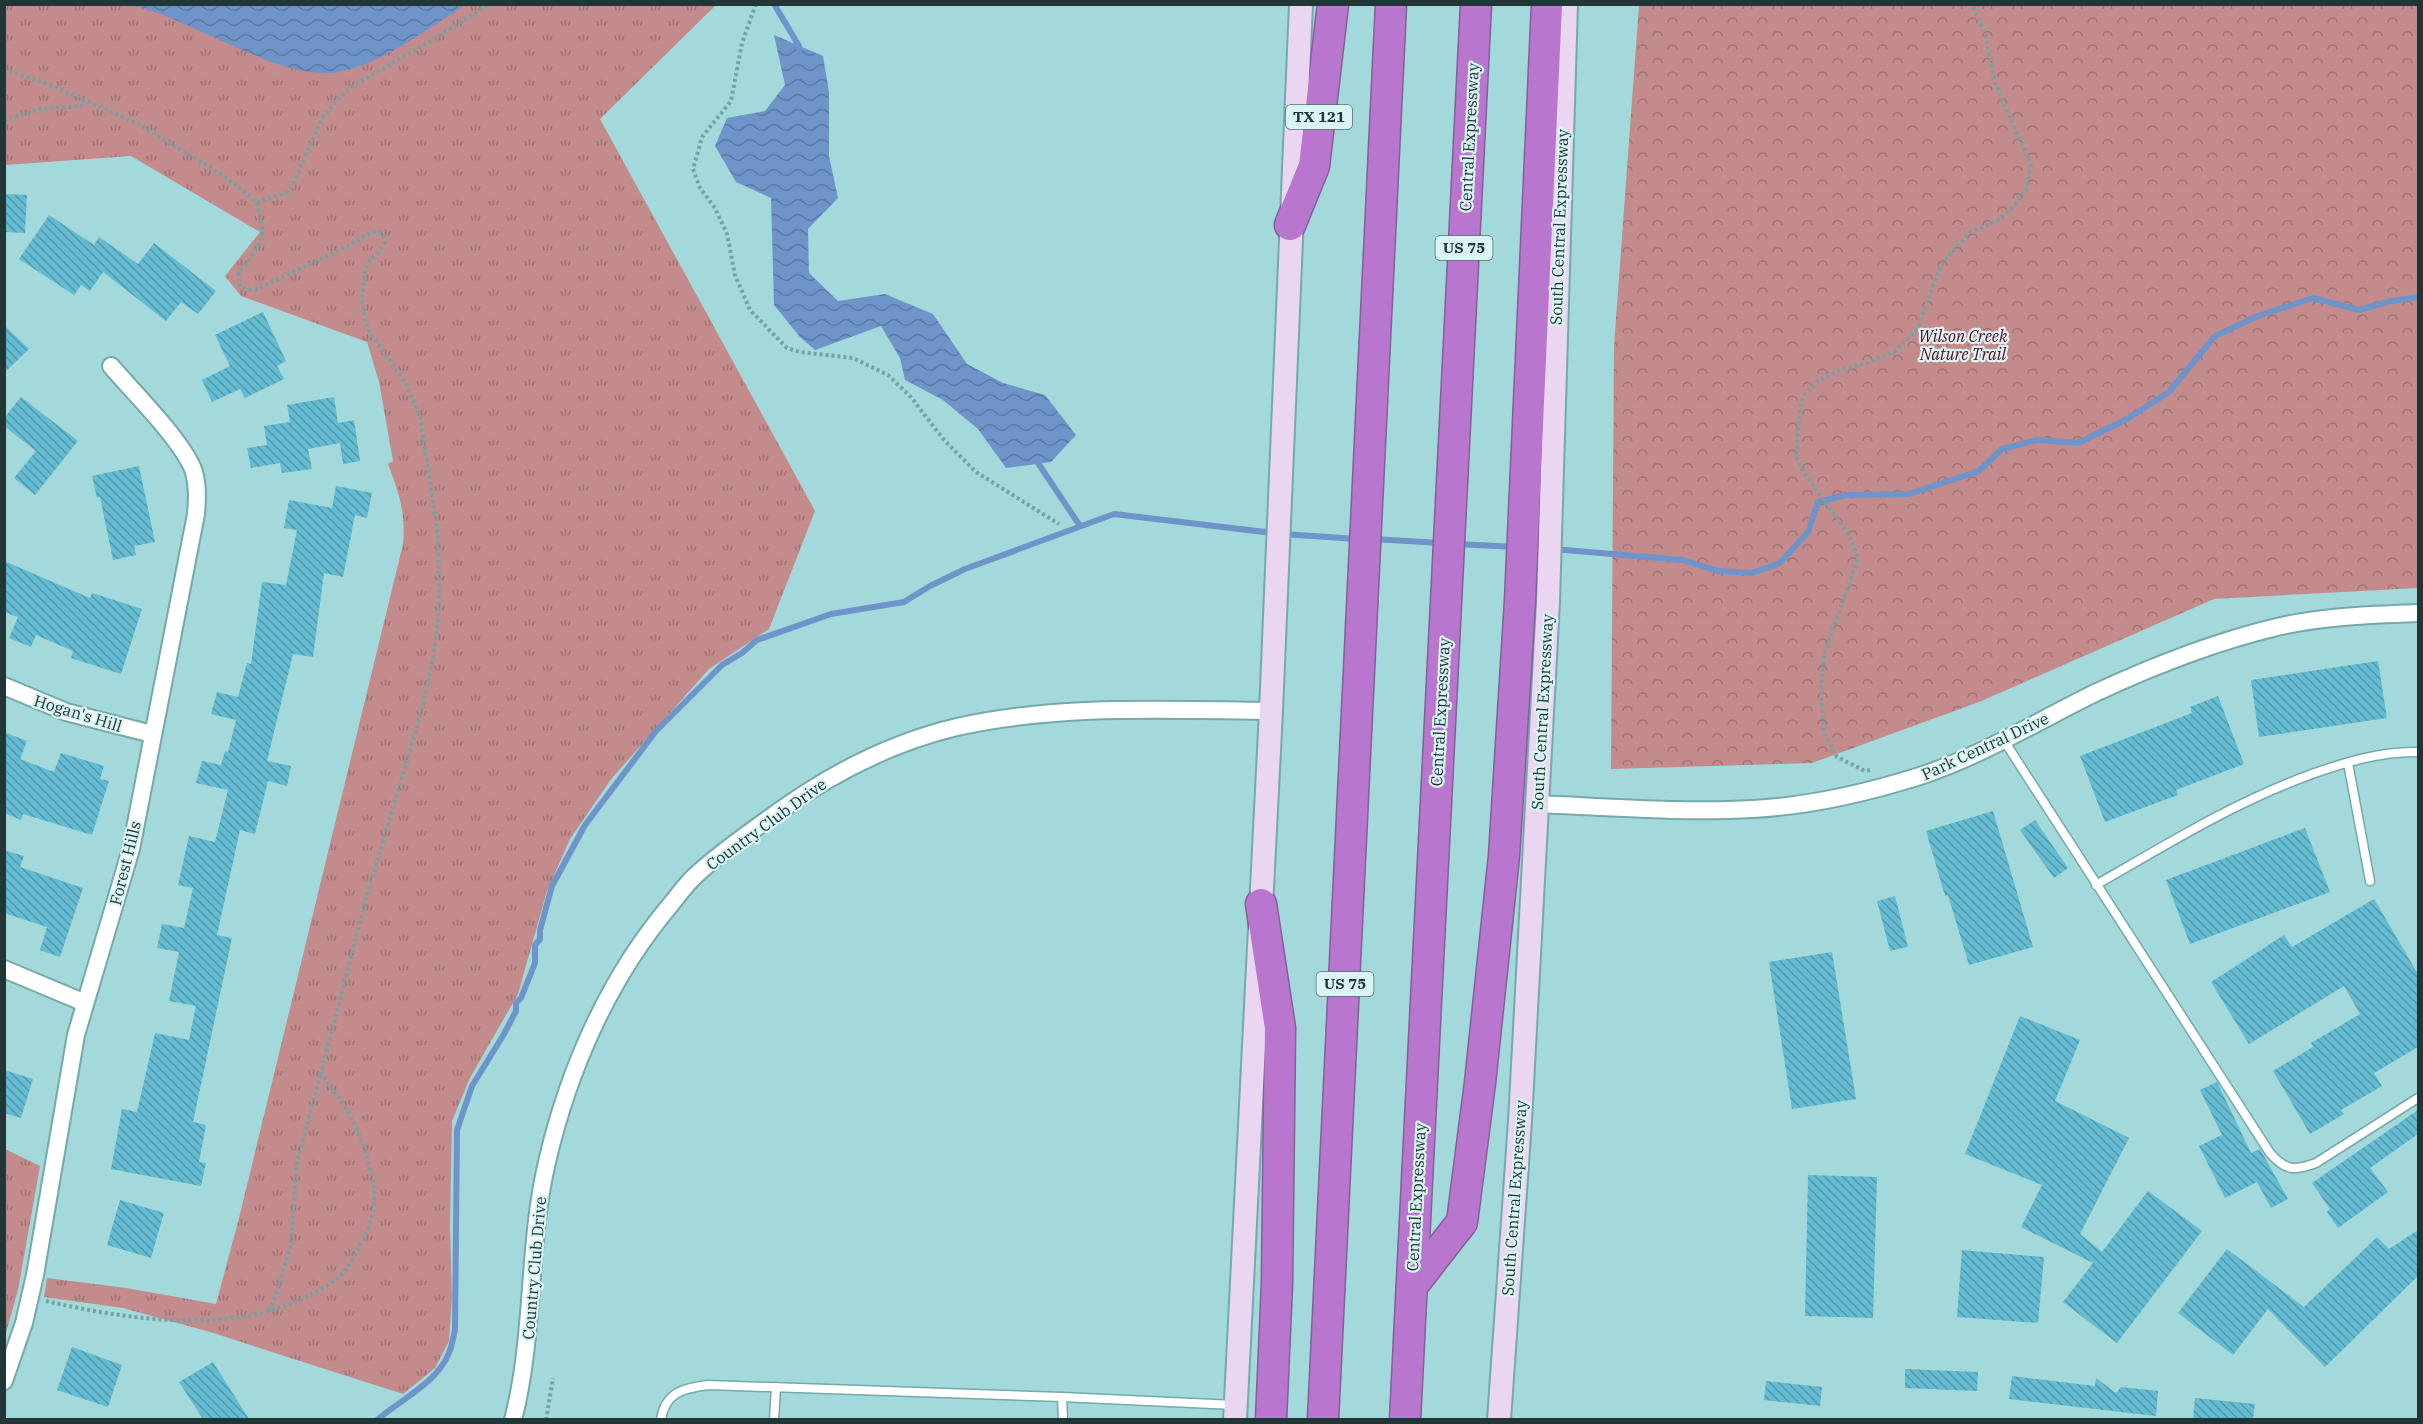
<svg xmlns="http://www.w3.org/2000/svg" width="2423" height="1424" font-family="'IBM Plex Serif',serif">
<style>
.grass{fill:url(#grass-tufts)}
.forest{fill:url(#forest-crowns)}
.water{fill:url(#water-waves)}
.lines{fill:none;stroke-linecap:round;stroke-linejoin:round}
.stream{stroke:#6f94c9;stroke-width:6}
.building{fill:url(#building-back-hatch)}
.lane-casing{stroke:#75a9aa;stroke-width:11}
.street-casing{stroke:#75a9aa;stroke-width:20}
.secondary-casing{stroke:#75a9aa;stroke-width:26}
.highway-casing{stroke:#83609a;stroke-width:33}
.path{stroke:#76a1a2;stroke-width:4;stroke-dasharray:3 3;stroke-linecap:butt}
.lane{stroke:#fff;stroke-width:8}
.street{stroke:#fff;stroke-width:16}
.secondary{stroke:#ead6f1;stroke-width:22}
.highway{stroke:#b876cf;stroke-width:30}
.labels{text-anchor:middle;stroke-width:4.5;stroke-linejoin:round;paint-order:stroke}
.shield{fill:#daf4f4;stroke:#587070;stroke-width:1.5}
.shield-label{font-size:15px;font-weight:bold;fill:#213737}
.street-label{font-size:16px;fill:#213737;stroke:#daf4f4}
.park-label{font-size:16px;font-style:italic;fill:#5e0419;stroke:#daf4f4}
</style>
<defs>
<pattern id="grass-tufts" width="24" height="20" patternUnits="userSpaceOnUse" patternTransform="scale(1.5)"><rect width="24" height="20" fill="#c48b8d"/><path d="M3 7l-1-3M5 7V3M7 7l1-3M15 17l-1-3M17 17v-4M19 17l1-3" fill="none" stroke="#9f7274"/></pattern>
<pattern id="forest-crowns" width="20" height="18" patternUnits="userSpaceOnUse" patternTransform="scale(1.5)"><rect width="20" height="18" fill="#c48b8d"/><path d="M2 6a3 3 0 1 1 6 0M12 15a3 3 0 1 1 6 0" fill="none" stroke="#9f7274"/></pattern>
<pattern id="water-waves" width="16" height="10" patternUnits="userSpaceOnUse" patternTransform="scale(1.5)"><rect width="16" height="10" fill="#6f94c9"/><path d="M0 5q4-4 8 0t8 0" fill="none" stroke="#5b7aa4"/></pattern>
<pattern id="building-back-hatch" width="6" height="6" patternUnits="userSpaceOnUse" patternTransform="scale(1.5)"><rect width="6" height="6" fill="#64bbd2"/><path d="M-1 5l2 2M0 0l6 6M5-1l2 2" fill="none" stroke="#5299ab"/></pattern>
</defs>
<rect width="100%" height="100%" fill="#a3d9da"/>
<g class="grass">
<path d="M5 5H716L600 119 815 511 769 629 709 669 612 778 570 839 547 891 518 994 470 1078 452 1121 450 1226 452 1297 449 1341 435 1368 403 1394 210 1332 123 1308 44 1297 47 1278 126 1288 216 1304 239 1218 403 544C406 513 399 493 388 464L393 461 379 382 367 342 241 296 225 276 260 232 131 156 5 165Z"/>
<polygon points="5,1149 40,1166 18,1290 5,1336"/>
</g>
<polygon class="forest" points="1639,5 2418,5 2418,588 2214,599 1979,702 1812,763 1611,769 1614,346"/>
<g class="water">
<path d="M125 5H466C427 28 369 75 323 73 288 73 243 50 211 36 183 24 155 8 125 5Z"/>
<polygon points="774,35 823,56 829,92 829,156 838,198 808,229 809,273 838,301 885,294 933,314 967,364 1003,383 1045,395 1076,435 1051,462 1006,468 978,429 943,400 905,380 900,358 881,326 815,350 800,337 774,305 771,198 736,182 715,146 727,118 765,111 785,85"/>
</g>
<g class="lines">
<g class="stream">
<polyline points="774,4 799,46 799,51"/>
<polyline points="1036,460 1080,526"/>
<polyline points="1283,534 1357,539"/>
<polyline points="1373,539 1441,543"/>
<polyline points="1457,544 1516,547"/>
<polyline points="1553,549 1683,560 1718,571 1752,573 1780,563 1808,532 1818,502 1846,495 1909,494 1979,471 2002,449 2037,440 2078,443 2127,419 2169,392 2215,336 2258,316 2313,298 2359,310 2391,301 2418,297"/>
<path d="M377 1420C400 1400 437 1383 449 1353 452 1346 453 1338 455 1330L457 1130 472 1086 504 1034 516 1011V1003L521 998 535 963V945L540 939V930L552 886 585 825 656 731 722 665 742 653 757 640 831 614 904 602 930 586 965 569 1114 514 1273 533"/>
</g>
</g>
<g class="building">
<polygon points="4,194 27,195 25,233 4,232"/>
<polygon points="49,215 94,245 99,237 138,264 154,243 216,291 198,314 181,302 166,321 103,272 90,291 81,285 74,295 19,259"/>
<polygon points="263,312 286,361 277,366 284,379 245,398 240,389 212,402 202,380 230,366 215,335"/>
<polygon points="4,325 29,349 4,373"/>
<polygon points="21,397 78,441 35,495 14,478 36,451 4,426 4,418"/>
<polygon points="334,397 338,423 354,420 360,461 343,464 340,443 308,449 312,469 282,473 280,463 251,468 247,448 267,445 264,426 290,422 287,405"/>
<polygon points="139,466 155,542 134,546 136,555 113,560 100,497 97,498 92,476"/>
<polygon points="336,486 372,493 367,518 355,515 343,577 324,573 313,657 293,654 267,761 291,766 287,786 268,781 255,834 240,830 217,935 232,938 193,1122 206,1125 199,1162 206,1163 201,1186 111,1169 122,1109 137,1112 155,1033 189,1040 196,1006 169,1001 179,952 157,948 162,924 184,928 193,888 178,885 189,836 215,842 228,790 196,783 202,761 221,765 225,751 228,752 236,720 211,714 217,692 238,697 247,663 251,664 262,582 286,585 297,530 284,528 289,500 332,508"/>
<polygon points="4,561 90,598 92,593 142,609 121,674 71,658 73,651 36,635 31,647 9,638 18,617 4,612"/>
<polygon points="2378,661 2387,718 2259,737 2251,680"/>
<polygon points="2218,696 2244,764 2176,790 2178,795 2105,822 2080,756 2192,713 2190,707"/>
<polygon points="4,732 27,741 20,759 54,772 61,753 104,766 100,779 109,781 92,835 23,814 21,820 4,813"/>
<polygon points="1993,811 2033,947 1969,965 1948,895 1945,896 1926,831"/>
<polygon points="2035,820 2068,868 2054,878 2020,830"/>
<polygon points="2305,828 2330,892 2190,944 2166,880"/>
<polygon points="4,850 24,856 20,867 83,888 60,957 40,950 47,927 4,913"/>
<polygon points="1895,896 1908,947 1890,951 1877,901"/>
<polygon points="2374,899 2418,974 2418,1047 2374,1073 2382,1086 2341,1110 2344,1114 2310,1134 2273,1071 2313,1047 2311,1043 2360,1014 2344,986 2249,1044 2211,982 2284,935 2292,947"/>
<polygon points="1832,952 1856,1099 1792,1109 1769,962"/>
<polygon points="2020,1016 2080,1040 2055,1101 2129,1138 2080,1234 2102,1252 2148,1191 2202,1231 2117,1343 2063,1302 2093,1263 2021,1227 2042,1185 1965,1154"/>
<polygon points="4,1070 33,1079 21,1118 4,1113"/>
<polygon points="2217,1082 2251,1153 2260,1149 2288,1199 2271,1208 2257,1182 2225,1198 2199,1146 2222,1135 2200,1090"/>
<polygon points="2418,1110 2418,1134 2370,1168 2388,1192 2338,1228 2327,1212 2330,1209 2312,1183"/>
<polygon points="1808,1175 1877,1177 1873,1318 1805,1316"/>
<polygon points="120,1200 164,1213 151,1258 107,1245"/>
<polygon points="2418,1230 2418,1276 2325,1367 2268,1309 2233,1355 2178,1313 2227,1249 2304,1307 2377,1237 2389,1249"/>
<polygon points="1962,1250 2044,1257 2038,1323 1957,1317"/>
<polygon points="72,1347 122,1365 108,1407 57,1390"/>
<polygon points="213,1362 249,1419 203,1419 179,1382"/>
<polygon points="1905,1369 1978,1372 1977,1391 1905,1388"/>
<polygon points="2012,1376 2095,1386 2096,1378 2116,1393 2121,1387 2158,1391 2156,1416 2009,1399"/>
<polygon points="1766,1381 1822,1387 1820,1406 1764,1400"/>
<polygon points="2195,1398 2255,1404 2253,1419 2193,1419"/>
</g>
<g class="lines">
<defs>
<g id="lane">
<path d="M2003 739 2270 1153C2286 1171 2294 1171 2316 1163L2418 1098"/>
<polyline points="2348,763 2370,881"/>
<path d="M2096 885C2167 844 2235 802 2312 774 2346 762 2382 751 2418 752"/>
<polyline points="1062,1397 1235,1405"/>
<path d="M661 1420C665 1392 684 1388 708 1385L1062 1397 1063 1420"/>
<polyline points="774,1420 776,1387"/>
</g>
<g id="street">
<polyline points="4,686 66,712 152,734"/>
<path d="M1537 804C1609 807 1682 813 1753 809 1810 806 1866 793 1920 776 1981 756 2038 721 2095 693 2153 666 2214 642 2277 627 2323 616 2371 615 2418 613"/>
<polyline points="4,969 85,1003"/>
<path d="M4 1381 24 1323 35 1275 76 1035 131 849 196 514C197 500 198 486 194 472 184 442 133 392 111 366"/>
<path d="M513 1420C535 1335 527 1247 547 1162 569 1067 610 976 672 903 680 893 687 883 696 875 721 852 750 832 778 812 831 774 893 742 957 727 1061 704 1166 710 1271 711"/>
</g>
<g id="secondary">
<polyline points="1235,1420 1271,711 1301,4"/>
<polyline points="1499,1420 1520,1121 1548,602 1566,4"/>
</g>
<g id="highway">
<polyline points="1290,225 1314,166 1333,4"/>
<polyline points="1261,904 1280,1028 1277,1283 1271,1420"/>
<polyline points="1412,1286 1462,1222 1480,1083 1504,856 1520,601 1547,4"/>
<polyline points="1323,1420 1391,4"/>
<polyline points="1405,1420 1476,4"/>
</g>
</defs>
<use href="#lane" class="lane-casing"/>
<use href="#street" class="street-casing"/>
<use href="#secondary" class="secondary-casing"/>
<use href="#highway" class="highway-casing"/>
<g class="path">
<polyline points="756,4 742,43 731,101 702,137 693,169 700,188 715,208 727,234 735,275 750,310 787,348 800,352 853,358 888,375 910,396 944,440 976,472 1059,524"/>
<path d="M4 69 51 85 140 125 224 176 257 202 262 226V238L251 258 238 272 240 287 247 290 257 289 348 246 371 232H379L383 236 385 243 380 251 371 259 365 269 362 302 365 321 371 335 406 383 420 416 438 535 439 611 433 658 421 713 367 895 321 1073C326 1082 332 1089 339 1098 356 1122 368 1154 373 1182 378 1205 370 1227 359 1247 356 1253 352 1261 348 1267 340 1279 325 1287 312 1294 234 1336 129 1320 46 1301"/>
<polyline points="4,120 40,109 81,106 86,103"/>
<polyline points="257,202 286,193 292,186 322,119 337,100 354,85 429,42 489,4"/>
<polyline points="1870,770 1865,771 1837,757 1824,732 1821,694 1824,654 1858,558 1849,535 1805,474 1796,456 1799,417 1803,396 1819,380 1842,369 1867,363 1896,351 1917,329 1941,265 1952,252 1970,232 1997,221 2015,205 2026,190 2031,165 1995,83 1985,35 1972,4"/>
<polyline points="269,1311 278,1290 291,1242 297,1161 321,1073"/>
<polyline points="546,1420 553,1378"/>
</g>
<use href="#lane" class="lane"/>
<use href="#street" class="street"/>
<use href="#secondary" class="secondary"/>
<use href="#highway" class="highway"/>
</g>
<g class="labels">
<g class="shield">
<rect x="1286" y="105" width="66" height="24" rx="4.5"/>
<rect x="1435.5" y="236" width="57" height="24" rx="4.5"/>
<rect x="1316.5" y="972" width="57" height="24" rx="4.5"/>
</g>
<g class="shield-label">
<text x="1319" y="122">TX 121</text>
<text x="1464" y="253">US 75</text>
<text x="1345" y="989">US 75</text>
</g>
<g class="street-label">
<text transform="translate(1469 137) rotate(-87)" y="6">Central Expressway</text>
<text transform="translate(1559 227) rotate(-88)" y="6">South Central Expressway</text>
<text transform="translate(1440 712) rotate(-87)" y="6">Central Expressway</text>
<text transform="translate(1542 712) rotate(-87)" y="6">South Central Expressway</text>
<text transform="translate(78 713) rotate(17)" y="6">Hogan's Hill</text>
<text transform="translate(1985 746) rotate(-25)" y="6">Park Central Drive</text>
<text transform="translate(766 824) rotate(-36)" y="6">Country Club Drive</text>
<text transform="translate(125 863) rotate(-76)" y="6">Forest Hills</text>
<text transform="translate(1416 1197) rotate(-87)" y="6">Central Expressway</text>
<text transform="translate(1514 1198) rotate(-86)" y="6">South Central Expressway</text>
<text transform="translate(534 1268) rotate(-85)" y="6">Country Club Drive</text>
</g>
<g class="park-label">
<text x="1963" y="342">Wilson Creek<tspan x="1963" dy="18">Nature Trail</tspan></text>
</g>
</g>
<rect width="2423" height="1424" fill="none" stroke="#213737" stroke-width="12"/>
</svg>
